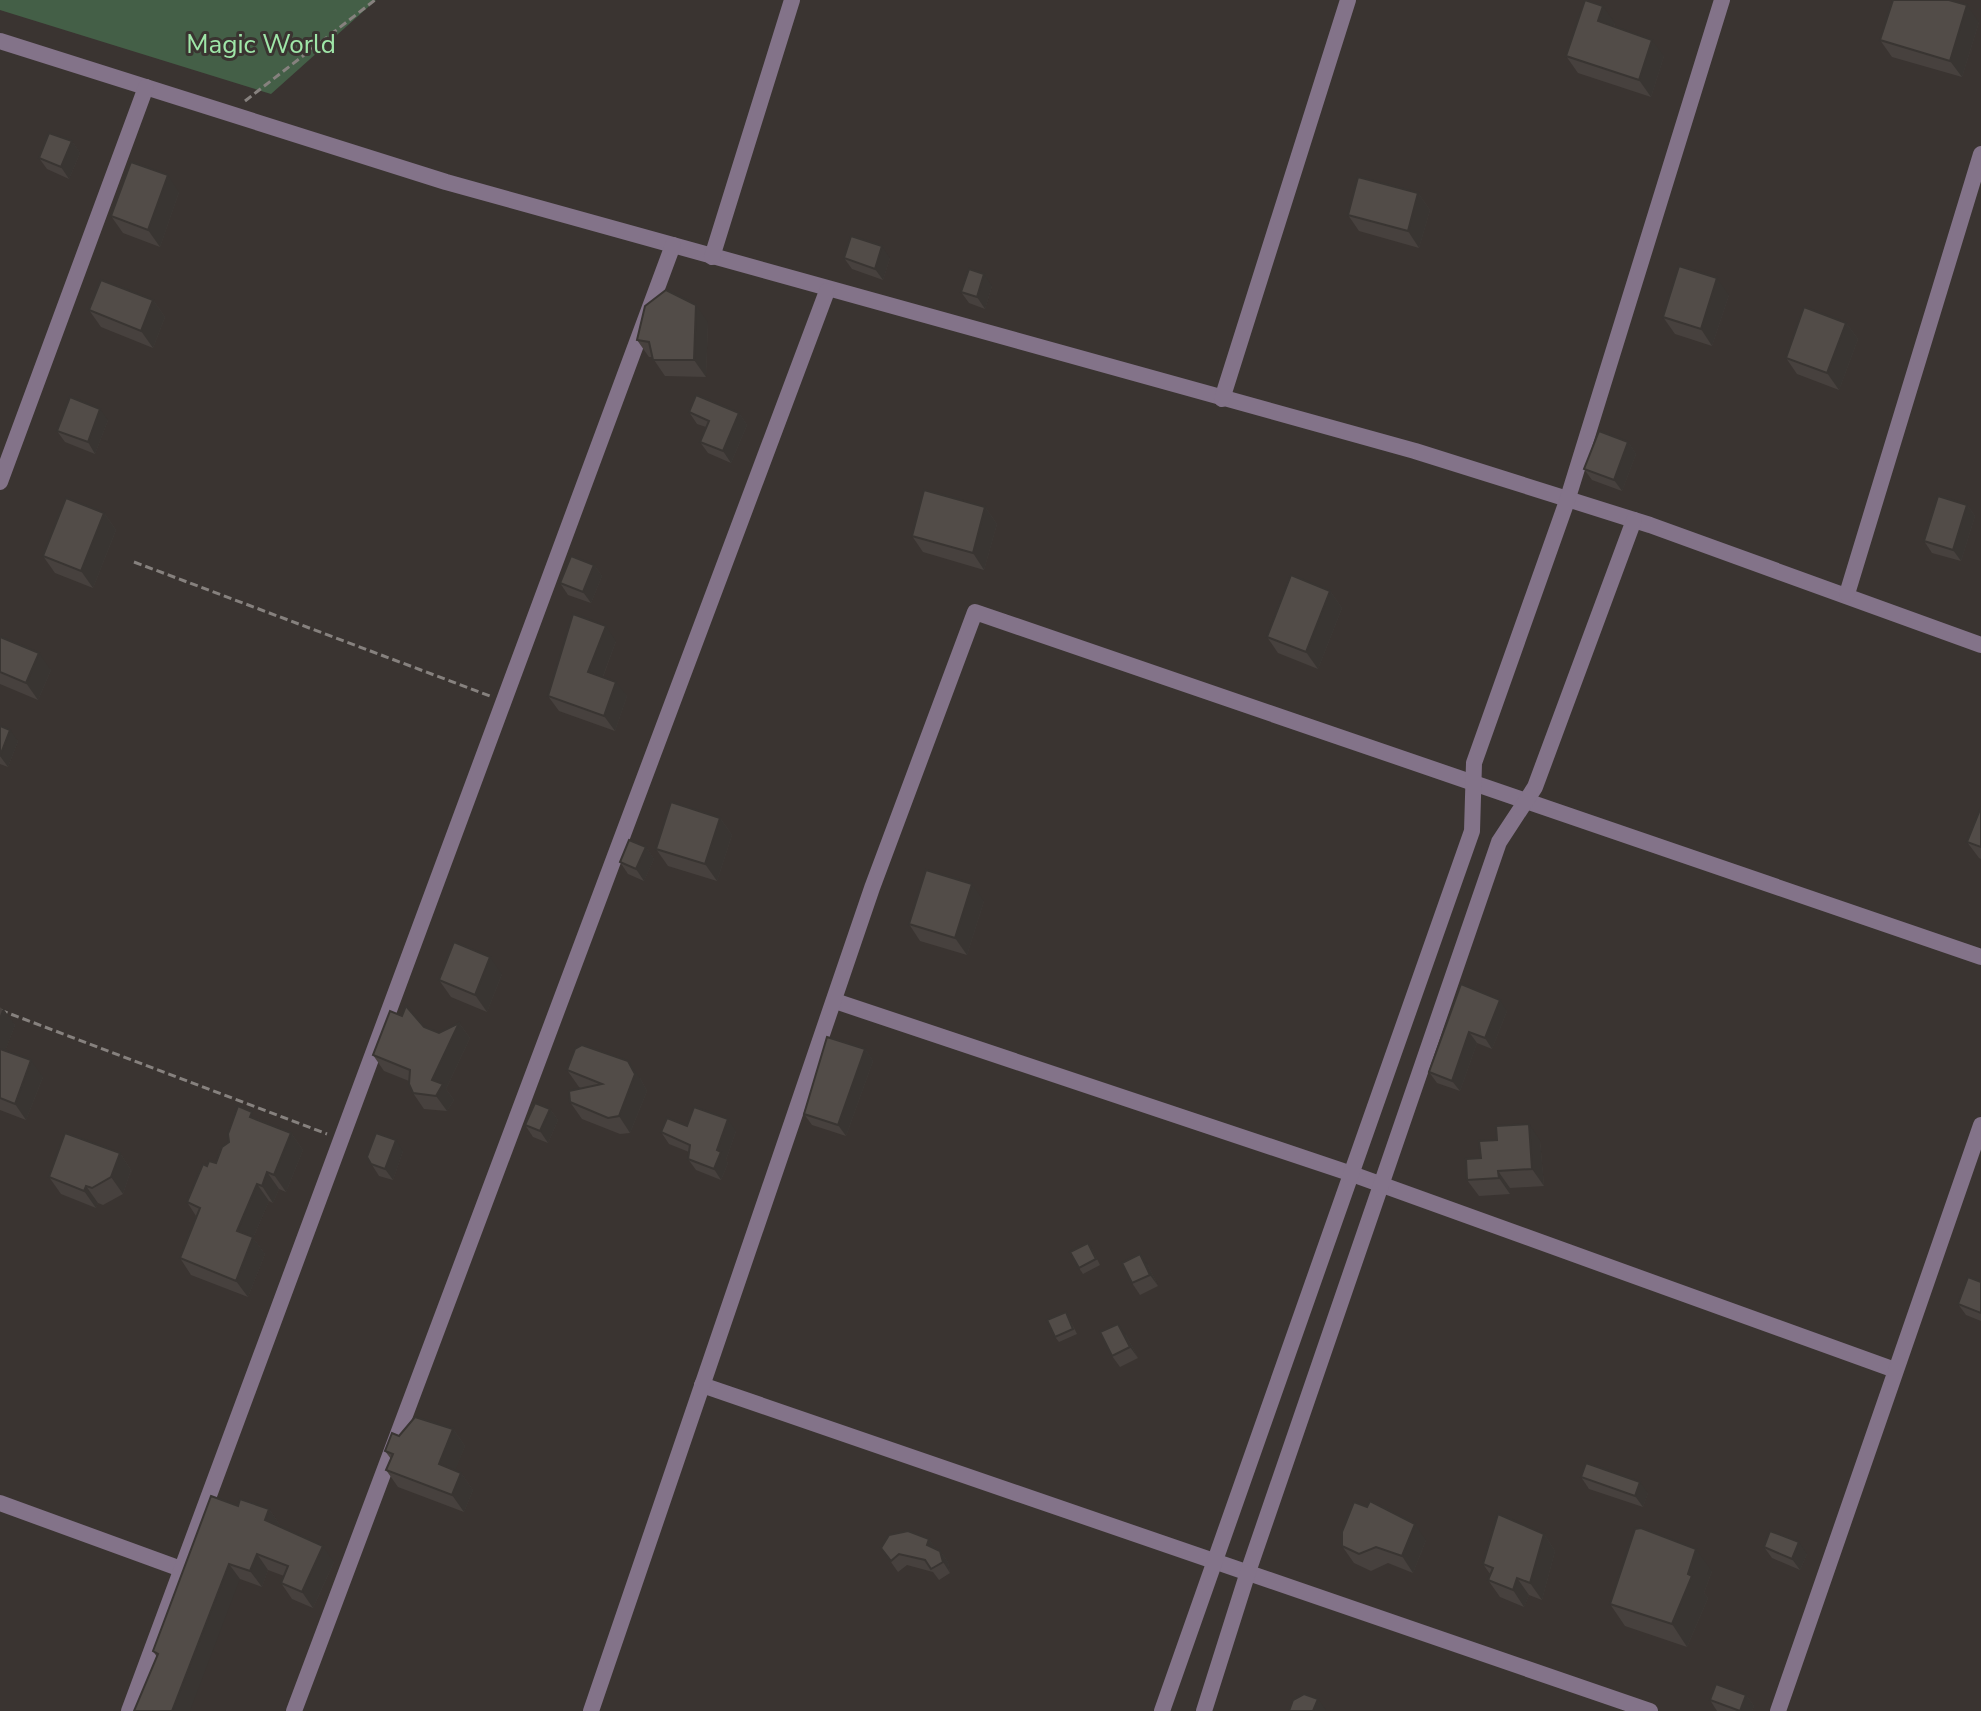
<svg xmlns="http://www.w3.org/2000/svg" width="1981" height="1711" font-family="'Nunito Sans',sans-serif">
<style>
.green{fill:#445f47}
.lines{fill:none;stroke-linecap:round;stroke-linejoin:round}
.path{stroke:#86817e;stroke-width:3;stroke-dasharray:8 4;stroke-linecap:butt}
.street{stroke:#837389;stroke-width:16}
.wall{fill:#47413e}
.shaded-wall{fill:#393532}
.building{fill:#524c48;stroke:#393532;stroke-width:2}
.labels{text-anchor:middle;stroke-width:6;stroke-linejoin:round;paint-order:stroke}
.park-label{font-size:26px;fill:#9fe6a8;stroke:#3a3431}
</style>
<rect width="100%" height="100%" fill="#3a3431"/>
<polygon class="green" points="0,0 376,0 271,94 0,10"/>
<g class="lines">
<g class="path">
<polyline points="245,101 375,0"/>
<polyline points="134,562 490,696"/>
<polyline points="0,1010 327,1134"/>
</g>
<g class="street">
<polyline points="0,41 446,182 1415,451 1650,525 1981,645"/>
<polyline points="712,257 792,0"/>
<polyline points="1222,399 1348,0"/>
<polyline points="0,482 146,87"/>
<polyline points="1847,594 1981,154"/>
<polyline points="835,1001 1352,1174 1895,1370"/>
<polyline points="702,1385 1650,1711"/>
<polyline points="0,1503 181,1569"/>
<polyline points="129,1711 673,245"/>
<polyline points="294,1711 827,291"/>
<polyline points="591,1711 872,888 975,612 1981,957"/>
<polyline points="1162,1711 1472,831 1474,763 1567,501 1722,0"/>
<polyline points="1204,1711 1248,1572 1499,842 1535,787 1634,520"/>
<polyline points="1778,1711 1981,1125"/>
</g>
</g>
<g class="wall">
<polygon points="1979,22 1962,77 1892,57 1880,40"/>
<polygon points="1615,23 1614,27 1664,56 1651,97 1578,73 1566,56"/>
<polygon points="72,141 80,153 69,179 47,169 39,158"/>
<polygon points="179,192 160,247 123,233 111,216"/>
<polygon points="1418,193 1430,210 1419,248 1359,231 1348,215"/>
<polygon points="844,258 890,258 883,280 852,269"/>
<polygon points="992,286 985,309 969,303 961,292"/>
<polygon points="1729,295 1712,346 1675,334 1663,317"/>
<polygon points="153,300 165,317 153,348 101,327 89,310"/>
<polygon points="708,322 706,377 665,376 652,357 649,357 637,340"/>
<polygon points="1846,323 1858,339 1839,390 1797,374 1786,358"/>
<polygon points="689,412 739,413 747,425 731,463 708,453 700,442 706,427 697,424"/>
<polygon points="108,420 95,454 65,442 57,431"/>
<polygon points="1628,442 1636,454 1622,491 1592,480 1584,469"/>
<polygon points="1967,505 1975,516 1961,561 1932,553 1924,541"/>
<polygon points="985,507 997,524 984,570 923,552 912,536"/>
<polygon points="104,513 116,530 93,588 55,573 43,556"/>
<polygon points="594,565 602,576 591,603 568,595 560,583"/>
<polygon points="1330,591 1342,608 1318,669 1278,653 1267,637"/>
<polygon points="0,637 51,670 38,700 0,684"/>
<polygon points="616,641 603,677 627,696 615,731 559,711 548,696"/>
<polygon points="0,726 18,741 8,767 0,764"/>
<polygon points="1981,807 1981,859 1979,858 1967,842"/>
<polygon points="720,818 732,835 717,881 668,866 656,849"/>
<polygon points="646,847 654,859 644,881 628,874 620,862"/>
<polygon points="984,901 967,955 920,941 909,924"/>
<polygon points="502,974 487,1012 451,997 439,980"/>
<polygon points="1461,984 1507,1011 1492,1049 1477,1043 1460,1091 1437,1083 1429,1072"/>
<polygon points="0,1007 15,1025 5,1051 43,1077 26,1120 0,1110"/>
<polygon points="459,1023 470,1038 446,1089 454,1100 447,1111 424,1109 413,1093 409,1081 384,1071 373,1055 424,1027 439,1033"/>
<polygon points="865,1049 873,1061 846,1136 812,1125 804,1114"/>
<polygon points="567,1070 640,1078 647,1091 630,1133 620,1134 582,1119 570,1102 581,1088 579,1087"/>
<polygon points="550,1109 558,1120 548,1143 533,1137 525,1125"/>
<polygon points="257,1119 291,1133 303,1150 286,1192 279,1189 273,1203 269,1201 253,1238 265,1254 248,1297 191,1275 180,1258 196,1216 187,1202 207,1166 216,1163"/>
<polygon points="687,1126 736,1131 726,1160 728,1163 721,1180 696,1170 688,1159 689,1152 669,1144 661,1132"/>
<polygon points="1540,1140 1544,1186 1510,1188 1510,1194 1479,1196 1467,1180 1481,1158"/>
<polygon points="403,1151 393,1180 379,1176 367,1157"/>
<polygon points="120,1153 131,1170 123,1194 103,1205 98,1203 96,1208 61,1194 49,1177"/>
<polygon points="1092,1249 1100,1265 1083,1274 1079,1268"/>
<polygon points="1148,1265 1158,1286 1140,1295 1132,1283"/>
<polygon points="1981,1282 1981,1321 1966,1315 1958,1304"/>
<polygon points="1066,1312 1077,1334 1059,1342 1055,1337"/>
<polygon points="1126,1335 1138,1358 1120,1367 1112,1356"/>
<polygon points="453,1429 465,1446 455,1470 461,1473 473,1490 464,1512 398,1487 386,1470 391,1459 385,1451 399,1436"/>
<polygon points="1581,1477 1648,1493 1643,1507 1589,1489"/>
<polygon points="238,1506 269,1509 280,1525 280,1526 334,1562 313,1608 292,1599 281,1583 284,1576 268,1570 262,1587 240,1579 157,1657 153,1651"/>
<polygon points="1544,1534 1555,1551 1542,1600 1529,1595 1524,1607 1500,1597 1488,1580 1490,1574 1483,1564"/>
<polygon points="929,1539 936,1549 940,1551 948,1562 950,1573 939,1580 933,1572 907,1565 898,1572 881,1548"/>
<polygon points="1426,1540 1413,1573 1388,1563 1371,1571 1354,1563 1342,1546"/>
<polygon points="1764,1547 1807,1554 1800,1570 1772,1558"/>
<polygon points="1712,1571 1704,1593 1708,1598 1687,1647 1625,1626 1610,1604"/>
<polygon points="1746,1695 1754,1706 1752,1711 1717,1711 1710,1700"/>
</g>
<g class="shaded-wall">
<polygon points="1967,5 1979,22 1962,77 1950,61"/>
<polygon points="1603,6 1615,23 1610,38 1598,21"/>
<polygon points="1652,40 1664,56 1651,97 1639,80"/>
<polygon points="72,141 80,153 69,179 61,167"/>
<polygon points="168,175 179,192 160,247 148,230"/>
<polygon points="1418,193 1430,210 1419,248 1408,231"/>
<polygon points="882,246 890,258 883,280 875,269"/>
<polygon points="984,274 992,286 985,309 977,297"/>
<polygon points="1717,278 1729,295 1712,346 1701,329"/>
<polygon points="153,300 165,317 153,348 141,331"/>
<polygon points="696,305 708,322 706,377 694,360"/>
<polygon points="1846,323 1858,339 1839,390 1827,373"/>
<polygon points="100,409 108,420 95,454 88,442"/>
<polygon points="739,413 747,425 731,463 723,451"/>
<polygon points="1628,442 1636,454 1622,491 1614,480"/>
<polygon points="1967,505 1975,516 1961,561 1953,550"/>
<polygon points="985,507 997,524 984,570 973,553"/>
<polygon points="104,513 116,530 93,588 81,571"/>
<polygon points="594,565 602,576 591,603 583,592"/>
<polygon points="1330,591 1342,608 1318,669 1306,652"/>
<polygon points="606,626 616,641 599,687 588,672"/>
<polygon points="39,653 51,670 38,700 26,683"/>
<polygon points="616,682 627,696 615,731 604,716"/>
<polygon points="10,730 18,741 8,767 0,756"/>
<polygon points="720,818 732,835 717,881 705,864"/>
<polygon points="646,847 654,859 644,881 636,869"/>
<polygon points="972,884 984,901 967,955 955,938"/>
<polygon points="490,957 502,974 487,1012 475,995"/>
<polygon points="1500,1000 1507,1011 1492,1049 1485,1038"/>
<polygon points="3,1008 15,1025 1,1062 0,1060 0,1016"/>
<polygon points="459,1023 470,1038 446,1089 454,1100 447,1111 436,1096 432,1080"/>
<polygon points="1469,1032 1477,1043 1460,1091 1452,1081"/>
<polygon points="865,1049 873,1061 846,1136 838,1125"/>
<polygon points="31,1060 43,1077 26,1120 15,1104"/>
<polygon points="628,1061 640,1078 647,1091 630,1133 619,1116"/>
<polygon points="550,1109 558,1120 548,1143 540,1131"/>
<polygon points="728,1119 736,1131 726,1160 728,1163 721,1180 714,1169 717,1150"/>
<polygon points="1529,1124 1540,1140 1544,1186 1532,1169"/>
<polygon points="291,1133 303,1150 286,1192 274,1175"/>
<polygon points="396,1140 403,1151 393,1180 385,1169"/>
<polygon points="120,1153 131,1170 123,1194 111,1177"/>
<polygon points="1498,1171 1510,1188 1510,1194 1499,1178"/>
<polygon points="267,1172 279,1189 273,1203 262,1186"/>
<polygon points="257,1184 269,1201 253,1238 265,1254 248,1297 236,1281 237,1231"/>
<polygon points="86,1186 98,1203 96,1208 84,1191"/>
<polygon points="1140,1254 1148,1265 1158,1286 1150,1275"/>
<polygon points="1118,1324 1126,1335 1138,1358 1130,1347"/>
<polygon points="453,1429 465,1446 451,1481 439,1464"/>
<polygon points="461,1473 473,1490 464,1512 452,1495"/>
<polygon points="1640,1482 1648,1493 1643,1507 1635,1496"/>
<polygon points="269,1509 280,1525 276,1536 265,1520"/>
<polygon points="1415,1524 1426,1540 1413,1573 1402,1556"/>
<polygon points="1544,1534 1555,1551 1542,1600 1530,1583"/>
<polygon points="929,1539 937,1550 927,1545"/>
<polygon points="1799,1542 1807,1554 1800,1570 1792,1559"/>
<polygon points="323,1546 334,1562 313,1608 302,1592"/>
<polygon points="1696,1549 1712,1571 1704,1593 1708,1598 1687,1647 1672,1624"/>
<polygon points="940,1551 948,1562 950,1573 943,1562"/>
<polygon points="257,1554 268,1570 262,1587 250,1571"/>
<polygon points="229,1564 240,1579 190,1711 172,1711"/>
<polygon points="1517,1578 1529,1595 1524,1607 1513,1590"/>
<polygon points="1746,1695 1754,1706 1752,1711 1740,1711"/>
<polygon points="1318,1699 1326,1710 1325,1711 1313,1711"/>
</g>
<g class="building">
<polygon points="1585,0 1603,6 1598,21 1652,40 1639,80 1566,56"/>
<polygon points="1893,0 1949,0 1967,5 1950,61 1880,40"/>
<polygon points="49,133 72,141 61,167 39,158"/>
<polygon points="131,162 168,175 148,230 111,216"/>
<polygon points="1358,177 1418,193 1408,231 1348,215"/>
<polygon points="851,236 882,246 875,269 844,258"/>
<polygon points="1679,266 1717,278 1701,329 1663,317"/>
<polygon points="969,269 984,274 977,297 961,292"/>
<polygon points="101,280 153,300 141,331 89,310"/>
<polygon points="666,290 696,305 694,360 653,360 649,342 637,340 645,306"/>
<polygon points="1804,307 1846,323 1827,373 1786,358"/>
<polygon points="696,395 739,413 723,451 700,442 709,421 689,412"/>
<polygon points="70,397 100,409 88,442 57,431"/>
<polygon points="1599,431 1628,442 1614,480 1584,469"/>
<polygon points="924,490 985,507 973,553 912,536"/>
<polygon points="1938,496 1967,505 1953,550 1924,541"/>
<polygon points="66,498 104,513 81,571 43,556"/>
<polygon points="571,556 594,565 583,592 560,583"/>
<polygon points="1291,575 1330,591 1306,652 1267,637"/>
<polygon points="573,614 606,626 588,672 616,682 604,716 548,696"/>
<polygon points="0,637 39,653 26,683 0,672"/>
<polygon points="0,726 10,730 0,756"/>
<polygon points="671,802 720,818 705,864 656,849"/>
<polygon points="1981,807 1981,847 1967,842"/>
<polygon points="629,840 646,847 636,869 620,862"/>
<polygon points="926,870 972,884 955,938 909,924"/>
<polygon points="454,942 490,957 475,995 439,980"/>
<polygon points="1461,984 1500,1000 1485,1038 1469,1032 1452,1081 1429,1072"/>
<polygon points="406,1006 424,1027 439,1033 459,1023 432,1080 443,1084 436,1096 413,1093 409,1084 410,1070 373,1055 390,1011 402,1016"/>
<polygon points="827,1037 865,1049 838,1125 804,1114"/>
<polygon points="582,1045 628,1061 635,1074 619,1116 608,1118 570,1102 569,1091 602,1084 567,1070 575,1049"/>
<polygon points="0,1049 31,1060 15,1104 0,1098"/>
<polygon points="535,1103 550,1109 540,1131 525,1125"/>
<polygon points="238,1106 252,1112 250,1117 291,1133 274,1175 267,1172 262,1186 257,1184 237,1231 253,1237 236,1281 180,1258 200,1208 187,1202 203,1164 207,1166 209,1161 216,1163 222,1147 229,1142 228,1134"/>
<polygon points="694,1107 728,1119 717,1150 721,1152 714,1169 688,1159 690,1145 661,1132 667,1118 687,1126"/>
<polygon points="1529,1124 1532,1169 1498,1171 1499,1178 1467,1180 1466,1159 1481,1158 1479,1141 1497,1140 1496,1126"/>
<polygon points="65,1133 120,1153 111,1177 92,1188 86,1186 84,1191 49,1177"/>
<polygon points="376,1133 396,1140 385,1169 371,1164 367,1157"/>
<polygon points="1088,1243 1096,1259 1079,1268 1070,1252"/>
<polygon points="1140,1254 1150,1275 1132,1283 1122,1263"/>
<polygon points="1968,1277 1981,1282 1981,1313 1958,1304"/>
<polygon points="1066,1312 1073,1329 1055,1337 1047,1320"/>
<polygon points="1118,1324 1130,1347 1112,1356 1100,1332"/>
<polygon points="415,1417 453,1429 439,1464 461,1473 452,1495 386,1470 393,1454 385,1451 392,1433 399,1436"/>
<polygon points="1586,1463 1640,1482 1635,1496 1581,1477"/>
<polygon points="211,1496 238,1506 240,1499 269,1509 265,1520 323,1546 302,1592 281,1583 288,1566 257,1554 250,1571 229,1564 172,1711 134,1711 158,1654 153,1651"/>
<polygon points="1370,1501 1415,1524 1402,1556 1376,1547 1359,1554 1342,1546 1342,1532 1354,1502 1367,1507"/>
<polygon points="1498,1514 1544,1534 1530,1583 1517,1578 1513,1590 1488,1580 1493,1568 1483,1564"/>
<polygon points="1641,1528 1696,1549 1688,1574 1692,1576 1672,1624 1610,1604 1635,1529"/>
<polygon points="908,1531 929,1539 927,1545 940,1551 943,1562 931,1569 925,1560 899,1554 891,1561 881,1548 889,1535"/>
<polygon points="1770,1531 1799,1542 1792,1559 1764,1547"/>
<polygon points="1716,1684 1746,1695 1740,1711 1710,1700"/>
<polygon points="1304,1694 1318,1699 1313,1711 1289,1711 1293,1700"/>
</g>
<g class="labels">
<g class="park-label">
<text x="261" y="53">Magic World</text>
</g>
</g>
</svg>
